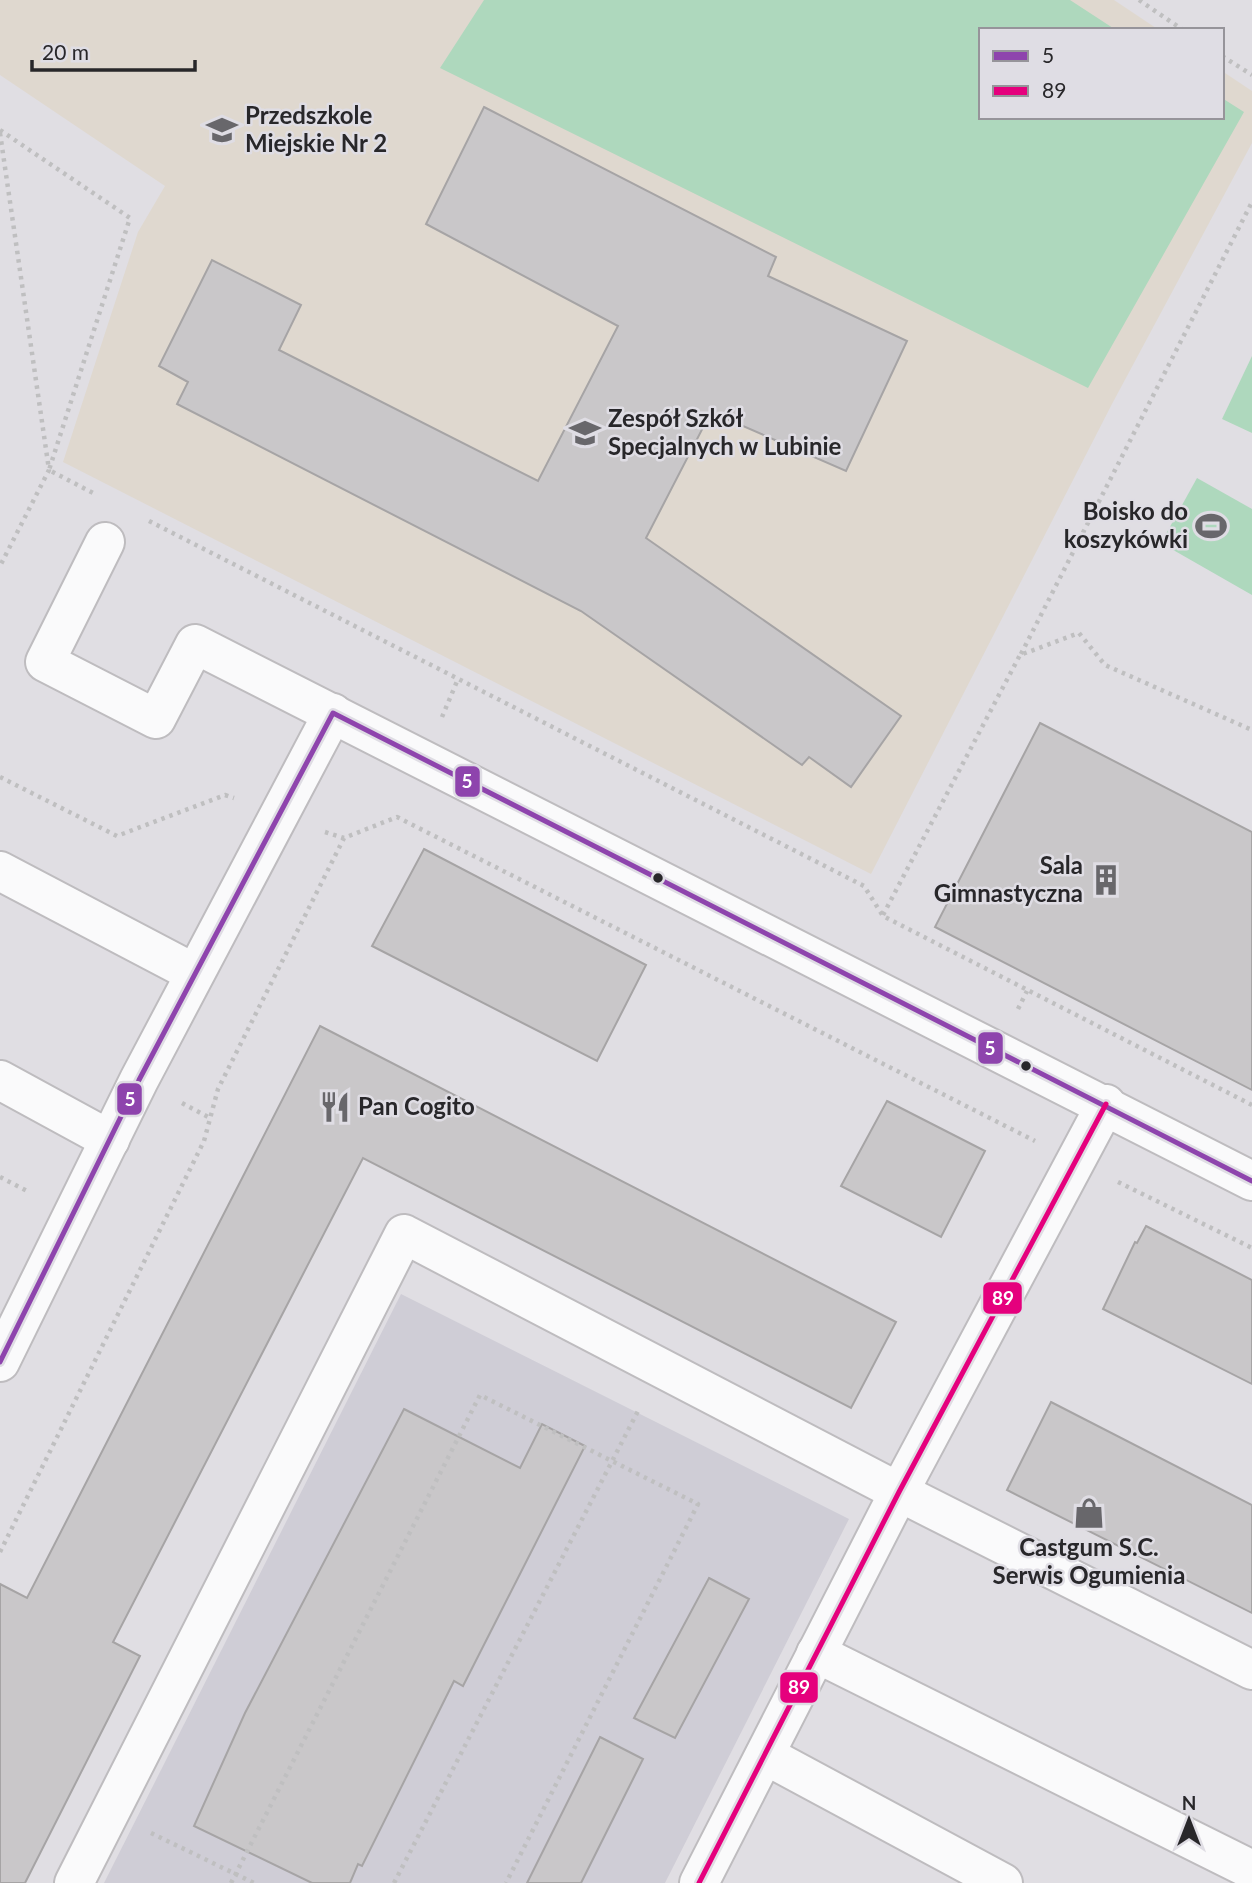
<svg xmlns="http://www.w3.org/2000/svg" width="1252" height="1883" font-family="Lato,sans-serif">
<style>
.built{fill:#cfcdd6}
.education{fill:#dfd8cf}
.green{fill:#aed8bd}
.building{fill:#c9c7c9;stroke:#a6a4a5;stroke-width:2}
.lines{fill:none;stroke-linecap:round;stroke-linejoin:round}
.minor-casing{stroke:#bebcbf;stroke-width:42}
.path{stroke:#bfbfc0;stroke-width:4.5;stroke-dasharray:3.5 5;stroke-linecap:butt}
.minor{stroke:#fafafb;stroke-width:38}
.bus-1-casing{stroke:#dfdde4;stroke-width:10}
.bus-2-casing{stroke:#dfdde4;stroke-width:10}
.bus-1{stroke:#8e44ad;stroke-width:5}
.bus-2{stroke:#e5007d;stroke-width:5}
.bus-dot{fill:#28272a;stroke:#dfdde4;stroke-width:2.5}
.labels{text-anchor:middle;stroke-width:5;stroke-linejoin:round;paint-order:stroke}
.poi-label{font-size:24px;font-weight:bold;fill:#28272a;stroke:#dfdde4;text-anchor:start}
.line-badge{stroke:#dfdde4;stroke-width:2.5}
.badge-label{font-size:19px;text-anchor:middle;font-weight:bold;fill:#fff}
</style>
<rect width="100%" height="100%" fill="#e0dee3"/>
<polygon class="built" points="401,1294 849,1519 665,1883 104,1883"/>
<polygon class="education" points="0,0 1114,0 1159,30 981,30 981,117 1222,117 1222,71 1252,91 1252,143 1112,404 871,874 63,462 138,232 165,186 0,75"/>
<g class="green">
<polygon points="484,0 1070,0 1116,30 981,30 981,117 1222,117 1222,98 1244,112 1088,388 440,68"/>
<polygon points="1252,356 1252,433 1222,419"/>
<polygon points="1197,478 1252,509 1252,595 1161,543"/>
</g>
<g class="building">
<polygon points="484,107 776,257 768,276 907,341 846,471 711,412 646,538 901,716 851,787 809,757 802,765 581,611 177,404 188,382 159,366 212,260 301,305 279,350 538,481 618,326 426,224"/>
<polygon points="1040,723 1252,832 1252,1090 935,927"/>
<polygon points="424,849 646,965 597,1061 372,946"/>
<polygon points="320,1026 896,1322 851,1408 363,1158 113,1642 140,1656 25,1883 0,1883 0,1584 27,1598"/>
<polygon points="887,1101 985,1151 941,1237 841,1186"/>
<polygon points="1146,1226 1252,1280 1252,1384 1103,1309 1135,1242 1137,1243"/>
<polygon points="1051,1402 1252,1505 1252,1613 1007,1490"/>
<polygon points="404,1409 520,1468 542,1424 585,1446 463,1686 454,1681 362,1866 358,1864 350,1883 312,1883 194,1826 245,1713"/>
<polygon points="709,1578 749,1599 675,1738 634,1718"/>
<polygon points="600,1737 643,1759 581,1883 527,1883"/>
</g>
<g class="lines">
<defs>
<g id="minor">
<polyline points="105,542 45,662 156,719 195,644 1252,1181"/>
<polyline points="0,871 194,973"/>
<polyline points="0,1080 110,1140"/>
<polyline points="0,1362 139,1080 333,713"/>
<polyline points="816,1653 1252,1870"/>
<polyline points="765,1755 1003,1883"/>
<polyline points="74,1883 404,1234 899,1492 1252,1670"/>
<polyline points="699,1883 899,1492 1106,1104"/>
</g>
</defs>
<use href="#minor" class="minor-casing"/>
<g class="path">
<polyline points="1139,0 1183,30"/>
<polyline points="1222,56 1252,75"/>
<polyline points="0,130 130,218 49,470 95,494"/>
<polyline points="0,133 49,470 0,566"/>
<polyline points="149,521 864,886 883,916 1252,1105"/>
<polyline points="1021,654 1252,202"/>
<polyline points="442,717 458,679"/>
<polyline points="0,777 117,836 225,795 234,798"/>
<polyline points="325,832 344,838"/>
<polyline points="883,915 1020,655 1079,633 1105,665 1252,730"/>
<polyline points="1018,1009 1027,991"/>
<polyline points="182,1103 212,1119"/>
<polyline points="0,1177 29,1192"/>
<polyline points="1118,1182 1252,1248"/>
<polyline points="0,1552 204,1141 218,1089 344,838 397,817 1035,1141"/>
<polyline points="151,1833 254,1883"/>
<polyline points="231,1883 480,1395 698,1504 506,1883"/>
<polyline points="394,1883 638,1411"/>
</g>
<use href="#minor" class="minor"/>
<defs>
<polyline id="bus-1" points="0,1362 139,1080 333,713 1252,1181"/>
<polyline id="bus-2" points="699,1883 899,1492 1106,1104"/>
</defs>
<use href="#bus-1" class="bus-1-casing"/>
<use href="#bus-2" class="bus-2-casing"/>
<use href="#bus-1" class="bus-1"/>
<use href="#bus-2" class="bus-2"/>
</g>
<defs>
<symbol id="school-bare" viewBox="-9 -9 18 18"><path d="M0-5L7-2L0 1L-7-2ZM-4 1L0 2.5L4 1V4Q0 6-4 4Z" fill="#68676b" stroke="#dfdde4" stroke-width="2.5" paint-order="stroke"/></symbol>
<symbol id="stadium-bare" viewBox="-9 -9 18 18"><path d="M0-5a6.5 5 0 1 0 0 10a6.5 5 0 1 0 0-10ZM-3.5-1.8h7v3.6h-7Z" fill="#68676b" stroke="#dfdde4" stroke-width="2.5" paint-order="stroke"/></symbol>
<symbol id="building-bare" viewBox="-9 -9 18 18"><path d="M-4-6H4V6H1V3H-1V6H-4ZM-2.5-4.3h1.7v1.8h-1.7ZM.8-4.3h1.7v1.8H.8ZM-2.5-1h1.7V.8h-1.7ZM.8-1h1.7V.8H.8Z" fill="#68676b" stroke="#dfdde4" stroke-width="2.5" paint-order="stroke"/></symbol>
<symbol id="restaurant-bare" viewBox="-9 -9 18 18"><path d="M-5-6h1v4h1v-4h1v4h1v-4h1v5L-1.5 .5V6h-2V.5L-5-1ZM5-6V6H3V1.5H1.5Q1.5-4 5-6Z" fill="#68676b" stroke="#dfdde4" stroke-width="2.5" paint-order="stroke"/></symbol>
<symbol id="shop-bare" viewBox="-9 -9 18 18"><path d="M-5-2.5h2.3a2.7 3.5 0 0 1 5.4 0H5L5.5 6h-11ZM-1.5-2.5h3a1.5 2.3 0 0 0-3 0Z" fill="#68676b" stroke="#dfdde4" stroke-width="2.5" paint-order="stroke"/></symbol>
</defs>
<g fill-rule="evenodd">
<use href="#school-bare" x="200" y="108" width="44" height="44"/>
<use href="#school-bare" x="563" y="411" width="44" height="44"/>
<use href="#stadium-bare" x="1189" y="504" width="44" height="44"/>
<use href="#building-bare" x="1084" y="858" width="44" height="44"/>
<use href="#restaurant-bare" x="313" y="1085" width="44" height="44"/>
<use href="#shop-bare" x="1067" y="1491" width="44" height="44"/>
</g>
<g class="bus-dot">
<circle cx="658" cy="878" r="6"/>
<circle cx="1026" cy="1066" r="6"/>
</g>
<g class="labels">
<g class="poi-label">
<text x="245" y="124">Przedszkole<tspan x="245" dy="28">Miejskie Nr 2</tspan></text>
<text x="608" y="427">Zespół Szkół<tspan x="608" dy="28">Specjalnych w Lubinie</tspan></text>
<text x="1188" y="520" text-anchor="end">Boisko do<tspan x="1188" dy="28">koszykówki</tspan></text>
<text x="1083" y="874" text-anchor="end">Sala<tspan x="1083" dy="28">Gimnastyczna</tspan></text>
<text x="358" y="1115">Pan Cogito</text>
<text x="1089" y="1556" text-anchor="middle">Castgum S.C.<tspan x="1089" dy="28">Serwis Ogumienia</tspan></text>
</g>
</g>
<g class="line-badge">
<rect x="454" y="765" width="27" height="33" rx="7" fill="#8e44ad"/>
<rect x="977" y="1031" width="27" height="34" rx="7" fill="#8e44ad"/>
<rect x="116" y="1082" width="27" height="34" rx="7" fill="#8e44ad"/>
<rect x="982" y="1281" width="41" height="34" rx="7" fill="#e5007d"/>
<rect x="779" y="1671" width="40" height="33" rx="7" fill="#e5007d"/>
</g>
<g class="badge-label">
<text x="467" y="788">5</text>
<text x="990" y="1055">5</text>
<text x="130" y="1106">5</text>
<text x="1003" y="1305">89</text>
<text x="799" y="1694">89</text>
</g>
<rect x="979" y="28" width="245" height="91" fill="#dfdde4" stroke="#96949a" stroke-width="2"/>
<rect x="993" y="51" width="35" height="10" fill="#8e44ad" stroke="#96949a" stroke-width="2"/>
<text x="1042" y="63" font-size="21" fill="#28272a">5</text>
<rect x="993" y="86" width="35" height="10" fill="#e5007d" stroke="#96949a" stroke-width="2"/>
<text x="1042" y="98" font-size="21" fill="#28272a">89</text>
<g transform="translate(1189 1820)" stroke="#dfdde4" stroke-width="5" paint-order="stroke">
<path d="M0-5L12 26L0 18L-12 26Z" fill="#28272a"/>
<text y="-10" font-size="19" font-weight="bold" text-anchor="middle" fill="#28272a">N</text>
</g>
<path d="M32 60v10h163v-10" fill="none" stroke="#28272a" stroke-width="3.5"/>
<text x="42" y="60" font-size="21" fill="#28272a" stroke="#dfdde4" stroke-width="5" paint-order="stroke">20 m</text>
</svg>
